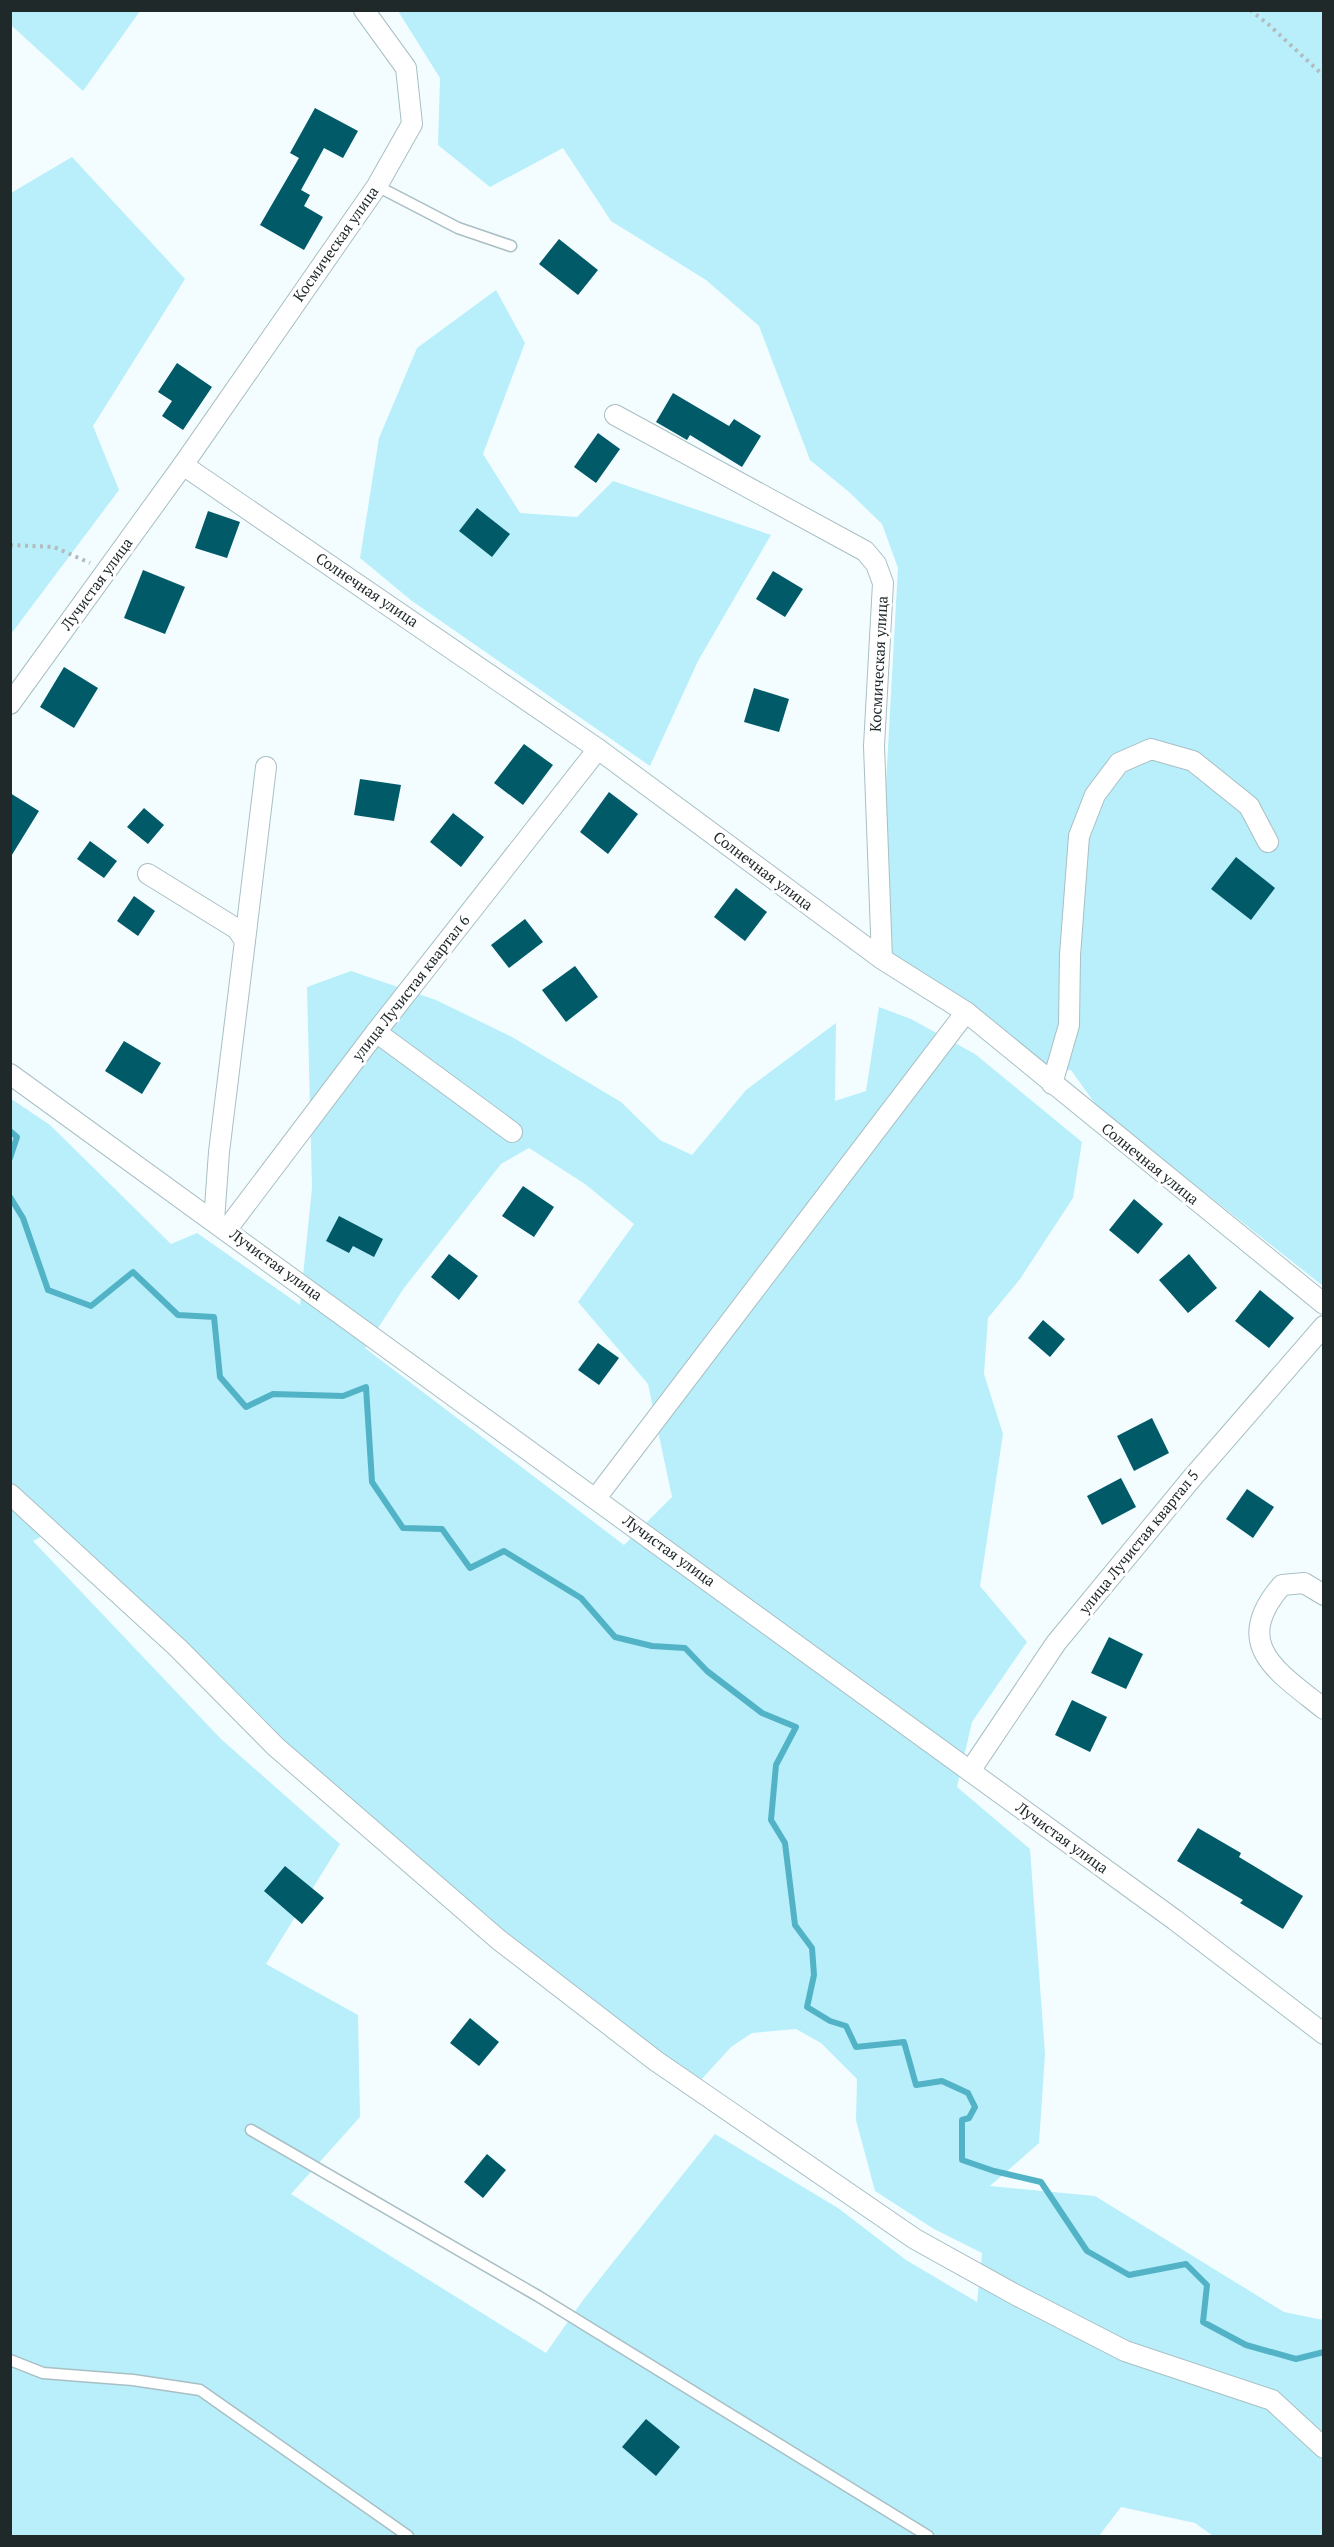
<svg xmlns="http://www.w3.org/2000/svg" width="1334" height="2547" font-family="'PT Serif',serif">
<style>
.green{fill:#b9effb;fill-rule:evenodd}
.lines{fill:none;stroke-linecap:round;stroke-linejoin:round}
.stream{stroke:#52b3c7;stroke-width:6}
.building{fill:#005a68}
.service-casing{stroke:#a8bfc4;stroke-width:13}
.minor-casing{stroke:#a8bfc4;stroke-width:22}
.path{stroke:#b2bcbe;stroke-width:4;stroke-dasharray:3 4.5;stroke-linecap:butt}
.service{stroke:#fff;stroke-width:10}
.minor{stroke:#fff;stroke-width:20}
.labels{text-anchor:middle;stroke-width:6;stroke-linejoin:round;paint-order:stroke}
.street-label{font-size:15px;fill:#20292a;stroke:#fff}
</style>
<rect width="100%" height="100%" fill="#f3fdff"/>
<g class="green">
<polygon points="10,11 11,10 140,11 83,91 11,25"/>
<polygon points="398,11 1323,11 1323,1286 1098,1108 1071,1070 1047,1071 889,951 886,784 898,568 882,524 849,492 810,460 759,326 706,280 611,221 563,148 490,187 438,145 440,78"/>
<polygon points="72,157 185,279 93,426 119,490 11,634 11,193"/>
<polygon points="496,290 525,343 483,454 520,513 577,517 613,481 771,535 698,661 650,766 412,601 360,558 379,438 417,348"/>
<path d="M351 971 436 1000 512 1037 621 1102 660 1140 692 1155 746 1090 836 1023 835 1101 866 1091 879 1007 911 1019 975 1054 1082 1142 1073 1198 1020 1279 988 1318 984 1374 1003 1434 980 1586 1027 1642 972 1722 957 1787 1030 1849 1045 2054 1039 2143 990 2186 1095 2196 1284 2312 1323 2320V2536H1213L1195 2523 1121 2507 1099 2536H11L10 1098 50 1125 171 1244 197 1233 300 1305 312 1188 307 987ZM529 1148 585 1184 634 1224 578 1302 648 1384 672 1497 624 1545 365 1348 404 1288 501 1164ZM59 1527 282 1741 519 1943 656 2054 700 2081 731 2047 752 2033 796 2029 821 2043 857 2079 856 2120 875 2191 934 2229 982 2253 977 2302 906 2260 838 2208 715 2134 583 2300 546 2353 291 2194 360 2117 358 2015 266 1964 340 1844 221 1739 33 1541Z"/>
</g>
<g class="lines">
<g class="stream">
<polyline points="10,1131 17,1137 10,1158"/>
<polyline points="10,1197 23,1218 48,1290 91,1306 133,1272 178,1315 214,1317 220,1377 246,1407 273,1394 343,1396 366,1387 372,1482 403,1528 442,1529 470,1568 504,1551 581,1598 615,1637 652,1646 685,1648 707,1671 762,1713 796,1727 776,1765 771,1820 785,1843 795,1925 812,1948 814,1975 807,2007 830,2021 846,2026 856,2047 904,2042 916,2085 942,2081 968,2093 975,2107 969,2118 962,2120 962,2160 994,2171 1041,2182 1087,2251 1129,2275 1186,2264 1207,2285 1203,2322 1246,2345 1296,2359 1324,2352"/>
</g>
</g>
<g class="building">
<polygon points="315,108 358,131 343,158 324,148 301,190 310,195 304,206 323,217 304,250 260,225 299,158 290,153"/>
<polygon points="559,239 598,270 578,295 539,264"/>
<polygon points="177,363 212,387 183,430 162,416 172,401 158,392"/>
<polygon points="673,393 729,426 734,419 761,436 742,467 690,435 687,440 656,422"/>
<polygon points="598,433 620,449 596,483 574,467"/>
<polygon points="477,508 510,534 492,557 459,531"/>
<polygon points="208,511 240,522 227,558 195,548"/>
<polygon points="143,570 185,587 165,634 124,618"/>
<polygon points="773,571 803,589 785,617 756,599"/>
<polygon points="64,667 98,688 74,728 40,707"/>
<polygon points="754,688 789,699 779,732 744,722"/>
<polygon points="524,744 553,765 523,805 494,783"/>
<polygon points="360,779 401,785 394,821 354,815"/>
<polygon points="609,792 638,814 608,854 580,832"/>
<polygon points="10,793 39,811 10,858"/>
<polygon points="144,808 164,825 148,844 127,827"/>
<polygon points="453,813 484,837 461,867 430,842"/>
<polygon points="90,841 117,861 104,878 77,859"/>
<polygon points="1236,857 1275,888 1251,920 1211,889"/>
<polygon points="736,888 767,912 745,941 714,917"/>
<polygon points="134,896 155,911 138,936 117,921"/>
<polygon points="525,919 543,942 509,968 491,945"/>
<polygon points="575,966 598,997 566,1022 542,990"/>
<polygon points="124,1041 161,1063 142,1094 105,1071"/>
<polygon points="523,1186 554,1207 534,1237 502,1216"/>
<polygon points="1134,1199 1163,1224 1138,1254 1109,1230"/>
<polygon points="339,1216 383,1239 374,1257 353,1246 349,1253 326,1241"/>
<polygon points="449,1254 478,1276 459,1300 431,1277"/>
<polygon points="1189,1254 1217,1288 1188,1313 1159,1280"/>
<polygon points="1260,1290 1294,1318 1269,1348 1235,1321"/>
<polygon points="1043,1320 1065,1339 1050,1357 1028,1338"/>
<polygon points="598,1343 619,1358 599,1385 578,1370"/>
<polygon points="1152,1418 1169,1453 1134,1471 1117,1436"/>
<polygon points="1121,1478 1136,1507 1102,1525 1087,1496"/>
<polygon points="1247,1489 1274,1507 1253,1538 1226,1519"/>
<polygon points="1109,1637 1143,1654 1126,1689 1091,1673"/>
<polygon points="1072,1700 1107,1717 1090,1752 1055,1735"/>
<polygon points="1198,1828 1241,1853 1239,1857 1303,1896 1283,1929 1240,1903 1243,1900 1177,1861"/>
<polygon points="285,1866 324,1898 302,1924 264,1891"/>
<polygon points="470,2018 499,2042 479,2066 450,2043"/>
<polygon points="487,2154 506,2170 483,2198 464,2182"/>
<polygon points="646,2419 680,2447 656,2476 622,2447"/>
</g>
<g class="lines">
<defs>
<g id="service">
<polyline points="377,186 458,228 511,246"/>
<polyline points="251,2130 538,2296 928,2536"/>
<polyline points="10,2360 43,2373 133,2380 200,2390 408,2536"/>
</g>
<g id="minor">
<polyline points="615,415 865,551 876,564 883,583 874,746 882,959"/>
<polyline points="183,465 598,749 882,959 966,1012 1324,1304"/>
<polyline points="10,704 183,465 377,186 412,124 406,68 364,10"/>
<polyline points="148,874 237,929 245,941 219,1152 214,1221"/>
<polyline points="245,941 266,767"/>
<polyline points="376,1032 512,1132"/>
<polyline points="10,1074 1175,1920 1324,2034"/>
<polyline points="1052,1084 1069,1025 1070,955 1079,836 1095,795 1119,763 1151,749 1193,761 1249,806 1268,842"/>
<polyline points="227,1229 376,1032 598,749"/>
<polyline points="10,1494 178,1648 276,1747 499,1940 656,2061 915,2239 1016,2295 1125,2351 1272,2400 1324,2448"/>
<polyline points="596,1498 966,1012"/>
<path d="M1324 1595 1304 1583 1282 1585C1230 1645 1277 1671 1324 1709"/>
<polyline points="970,1771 1056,1643 1192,1478 1324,1326"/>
</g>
</defs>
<use href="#service" class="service-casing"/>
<use href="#minor" class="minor-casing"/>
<g class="path">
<polyline points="1250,10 1268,24 1324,76"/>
<polyline points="10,545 54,547 90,563"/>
</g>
<use href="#service" class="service"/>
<use href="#minor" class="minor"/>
</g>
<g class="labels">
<g class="street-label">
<text transform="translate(336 244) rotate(-55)" y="5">Космическая улица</text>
<text transform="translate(97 584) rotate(-54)" y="5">Лучистая улица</text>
<text transform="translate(367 590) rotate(34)" y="5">Солнечная улица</text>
<text transform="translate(879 664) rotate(-87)" y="5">Космическая улица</text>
<text transform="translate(763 871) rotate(37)" y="5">Солнечная улица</text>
<text transform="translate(411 988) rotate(-52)" y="5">улица Лучистая квартал 6</text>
<text transform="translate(1150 1164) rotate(39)" y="5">Солнечная улица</text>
<text transform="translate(276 1265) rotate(36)" y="5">Лучистая улица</text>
<text transform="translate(1139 1542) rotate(-51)" y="5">улица Лучистая квартал 5</text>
<text transform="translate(669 1551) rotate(36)" y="5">Лучистая улица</text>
<text transform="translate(1062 1838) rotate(36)" y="5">Лучистая улица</text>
</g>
</g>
<rect width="1334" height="2547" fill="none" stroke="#20292a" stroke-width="24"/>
</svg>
